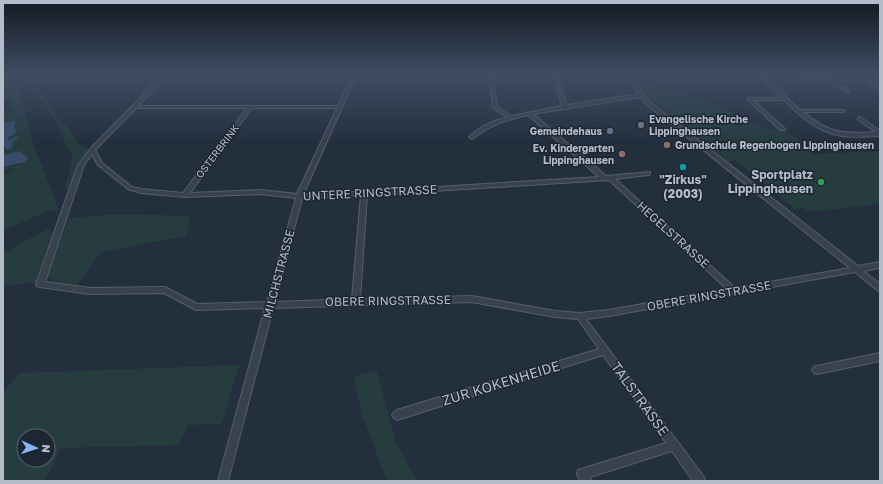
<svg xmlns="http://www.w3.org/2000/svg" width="883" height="484" font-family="'Golos Text',sans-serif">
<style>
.green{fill:#263c3f;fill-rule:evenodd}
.water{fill:#394c67}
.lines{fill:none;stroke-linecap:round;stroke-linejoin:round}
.minor-casing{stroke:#565f6c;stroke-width:2}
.minor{fill:#38414e;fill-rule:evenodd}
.worship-dot{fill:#6b7280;stroke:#1d2633;stroke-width:1.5}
.service-dot{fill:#5c6f8a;stroke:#1d2633;stroke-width:1.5}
.education-dot{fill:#8d6e63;stroke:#1d2633;stroke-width:1.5}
.culture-dot{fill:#0f9aa8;stroke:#1d2633;stroke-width:1.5}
.leisure-dot{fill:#2e9e5b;stroke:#1d2633;stroke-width:1.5}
.labels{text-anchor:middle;stroke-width:3;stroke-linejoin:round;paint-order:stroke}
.far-poi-label{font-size:10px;font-weight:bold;fill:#b4bcc9;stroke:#1d2633;text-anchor:start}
.far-street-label{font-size:10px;fill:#b4bcc9;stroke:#1d2633}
.poi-label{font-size:12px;font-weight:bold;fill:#b4bcc9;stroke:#1d2633;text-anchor:end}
.street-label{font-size:12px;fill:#b4bcc9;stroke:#1d2633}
.near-street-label{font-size:14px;fill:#b4bcc9;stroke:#1d2633}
</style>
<rect width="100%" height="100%" fill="#242f3e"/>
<g class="green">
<polygon points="34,74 62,74 16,81 23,82 20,90 32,140 59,210 47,211 3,231 3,174 14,169 11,169 3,171 3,167 22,164 11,152 3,155 3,145 6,147 18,139 17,136 9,140 6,140 12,136 16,123 14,121 3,123 3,113 9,113 14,110 9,108 13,98 3,102 3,84 13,81 3,81 3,76"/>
<path d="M641 84C662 89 684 93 704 100 731 110 758 131 787 131L815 154 880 151V204L819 211H808L803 208 795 209 735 160 729 162 656 103Z"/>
<polygon points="33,86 45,97 61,123 67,125 78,144 90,150 67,190 65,188 73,155 67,147 56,121"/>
<path d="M115 214 190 216 186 236 101 252 77 285C64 285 55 285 47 275L69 218Z"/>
<polygon points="48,229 52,230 36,282 3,286 3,253"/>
<path d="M239 365 222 424 188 425 179 445 61 448 45 481H3V393L19 373ZM24 436H48V460H24Z"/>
<polygon points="377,371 396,443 417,481 387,481 361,412 354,376"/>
</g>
<g class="water">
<polygon points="14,121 16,122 14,127 17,132 7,139 9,140 17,136 20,137 13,142 12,148 7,150 3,145 3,123"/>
<polygon points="20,151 28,158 25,162 3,167 3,155"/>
</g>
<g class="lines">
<defs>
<g id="minor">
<path d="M162 74H166L152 92 138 106H338L353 74H357L303 195H306L599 177 528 115C513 118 499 122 485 130 481 132 477 136 472 139L469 137C479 127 493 121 507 117L493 108 489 74H493L497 107 511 116 562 106 552 74H556L567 105 639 94 626 74H630L650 102 858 266 880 262V268L863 271 880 284V291L877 290 855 272 738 293 735 295 732 294 609 316 586 319 704 477 705 481H693L672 451 590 477 591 481H580L577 474 578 470 666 443 603 355 397 420 394 418 392 415 394 412 397 410 599 349 578 319 555 317 472 302 273 308 228 481H218L265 308 196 310 164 293 90 294 40 287 37 286 36 284 78 165 92 147 148 90ZM641 97 646 104 850 268 735 288 615 179 648 175 650 174V172L606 176 533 114ZM136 108H247L183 193 141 189 132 187 102 163 95 150ZM252 108H337L297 194 260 190 190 193ZM92 154 98 165 128 189 141 193 185 197 260 194 296 198 267 302 197 304 165 287 90 288 45 282 84 165ZM609 180 727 289 609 310 580 313 555 311 472 296 360 299 367 195ZM361 195 352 299 275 302 302 198Z"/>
<path d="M759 74H763L800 110H843L845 111 843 112H803C830 134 843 134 876 132L858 120V118L860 117 880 131V136C867 136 855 138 842 136 819 133 800 116 784 100H753L785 129 784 130H780L747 99 749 98H781Z"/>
<polygon points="771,74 790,74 836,78 880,78 880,80 866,80 880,89 880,92 860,80 833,80 849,91 849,92 847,93 826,80 773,75"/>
<polygon points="880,353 880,361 817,374 814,373 812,370 814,367 817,366"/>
</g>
</defs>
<use href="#minor" class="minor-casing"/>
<use href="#minor" class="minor"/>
</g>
<linearGradient id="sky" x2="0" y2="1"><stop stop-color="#141a22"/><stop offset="0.52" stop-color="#3f4d63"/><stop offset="1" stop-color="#3f4d63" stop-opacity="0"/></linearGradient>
<rect width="883" height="142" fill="url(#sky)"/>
<circle class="worship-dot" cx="641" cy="125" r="4"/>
<circle class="service-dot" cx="610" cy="131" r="4"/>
<g class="education-dot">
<circle cx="667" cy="145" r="4"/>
<circle cx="622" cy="154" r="4"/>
</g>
<circle class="culture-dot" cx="683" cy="167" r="4"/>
<circle class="leisure-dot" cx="821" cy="182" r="4"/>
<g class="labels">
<g class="far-poi-label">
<text x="649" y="123">Evangelische Kirche<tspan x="649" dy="12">Lippinghausen</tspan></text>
<text x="602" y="135" text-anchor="end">Gemeindehaus</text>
<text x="675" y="149">Grundschule Regenbogen Lippinghausen</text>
<text x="614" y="152" text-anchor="end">Ev. Kindergarten<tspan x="614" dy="12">Lippinghausen</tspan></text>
</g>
<g class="far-street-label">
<text transform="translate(217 151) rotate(-53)" y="4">OSTERBRINK</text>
</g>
<g class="poi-label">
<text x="813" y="179">Sportplatz<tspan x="813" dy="14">Lippinghausen</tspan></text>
<text x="683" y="184" text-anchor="middle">"Zirkus"<tspan x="683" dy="14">(2003)</tspan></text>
</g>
<g class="street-label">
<text transform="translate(370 193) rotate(-3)" y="4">UNTERE RINGSTRASSE</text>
<text transform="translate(673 235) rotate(42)" y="4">HEGELSTRASSE</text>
<text transform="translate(279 274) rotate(-75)" y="4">MILCHSTRASSE</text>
<text transform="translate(709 296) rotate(-10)" y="4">OBERE RINGSTRASSE</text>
<text transform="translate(388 301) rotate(-1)" y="4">OBERE RINGSTRASSE</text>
</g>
<g class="near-street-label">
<text transform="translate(501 383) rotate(-17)" y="5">ZUR KOKENHEIDE</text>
<text transform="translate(640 399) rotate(54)" y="5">TALSTRASSE</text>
</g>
</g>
<rect width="883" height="484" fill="none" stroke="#b4bcc9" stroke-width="8"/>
<g transform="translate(36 448) rotate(93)"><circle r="19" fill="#1d2633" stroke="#59626f"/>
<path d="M0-3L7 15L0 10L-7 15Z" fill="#8ab4f8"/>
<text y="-6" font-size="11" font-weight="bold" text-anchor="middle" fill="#b4bcc9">N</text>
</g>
</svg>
